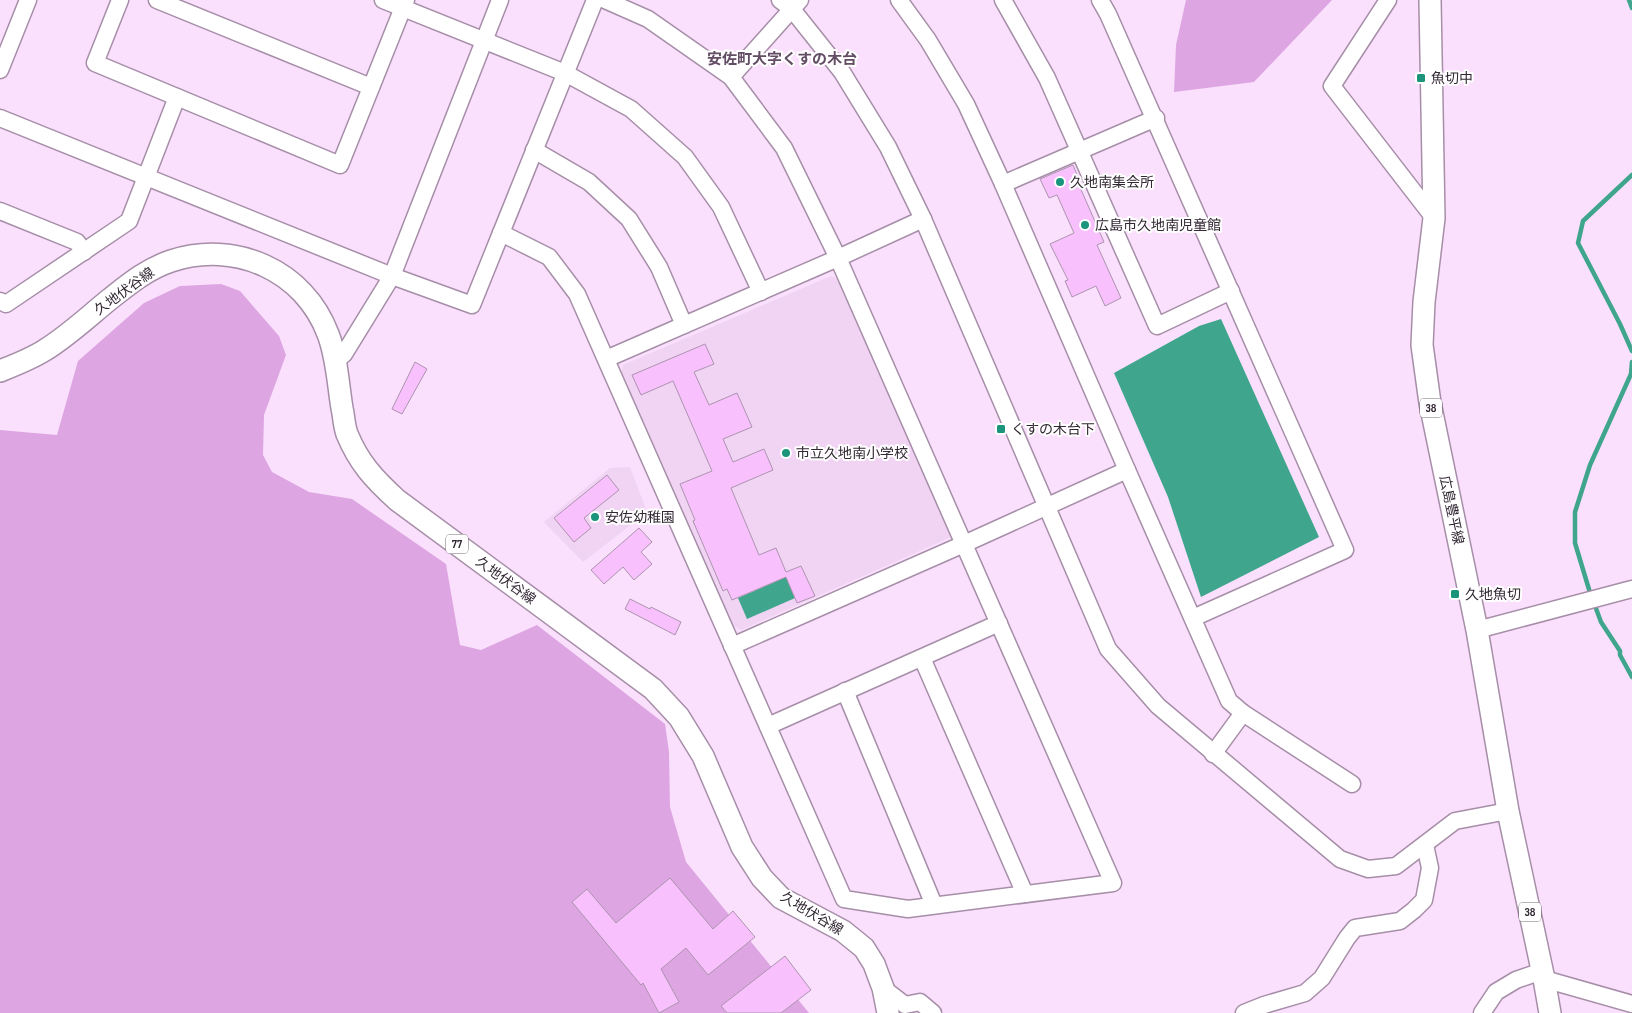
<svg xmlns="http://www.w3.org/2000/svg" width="1632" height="1013" font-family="'Sofia Sans Condensed','Noto Sans JP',sans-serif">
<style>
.built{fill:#f1d3f4}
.green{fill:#dda5e2}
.water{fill:#3fa58c}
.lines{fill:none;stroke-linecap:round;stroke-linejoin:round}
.stream{stroke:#3fa58c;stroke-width:4.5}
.building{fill:#f8c0fd;stroke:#ac94ae}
.minor-casing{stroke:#a68ea8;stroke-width:19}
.major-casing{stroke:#a68ea8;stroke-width:24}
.minor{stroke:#fff;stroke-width:16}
.major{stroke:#fff;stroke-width:21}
.poi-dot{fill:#1a947a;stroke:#fff;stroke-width:2}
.labels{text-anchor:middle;stroke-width:4;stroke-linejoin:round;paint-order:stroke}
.shield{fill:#fff;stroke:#706870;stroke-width:1}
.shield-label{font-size:12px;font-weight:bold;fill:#322833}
.poi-label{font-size:14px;fill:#322833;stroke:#fff;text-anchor:start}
.street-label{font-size:14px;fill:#322833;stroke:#fff}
.neighbourhood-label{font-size:15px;font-weight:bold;fill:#634d64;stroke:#fff}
</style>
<rect width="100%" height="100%" fill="#fae0fc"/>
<g class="built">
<polygon points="831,276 839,279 952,533 949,538 741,630 731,624 621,373 623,365"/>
<polygon points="630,467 647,512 583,562 544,522 610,468"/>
</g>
<g class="green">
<polygon points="1186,0 1332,0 1254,82 1174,92 1176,45"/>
<polygon points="221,284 240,291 279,336 286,355 264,415 263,455 272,472 309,492 352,499 446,564 460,645 481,650 537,625 665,724 669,752 670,807 686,862 809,1013 0,1013 0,430 57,435 78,361 144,303 180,286"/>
</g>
<g class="water">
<polygon points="1221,319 1319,537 1201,597 1168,497 1114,373 1199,326"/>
<polygon points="786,577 795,598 747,619 738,598"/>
</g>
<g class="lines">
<g class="stream">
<polyline points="1629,0 1632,8"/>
<polyline points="1632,175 1583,221 1578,243 1620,324 1632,351"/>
<polyline points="1591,596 1575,543 1575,512 1590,465 1631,374 1632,362"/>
<polyline points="1594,603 1601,622 1620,651 1620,655 1632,677"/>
</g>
</g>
<g class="building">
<polygon points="1073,165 1081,184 1079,185 1104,242 1097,245 1121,298 1105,306 1096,286 1072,297 1065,281 1068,280 1050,244 1074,233 1057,195 1049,198 1040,179"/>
<polygon points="705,344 714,364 694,372 709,405 737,393 752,427 723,439 733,462 764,449 773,470 731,488 759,555 776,548 786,572 801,566 815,596 797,603 786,577 732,600 727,589 723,591 693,521 695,520 680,484 712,471 673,381 641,395 632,375"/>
<polygon points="415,362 427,369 402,414 392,409"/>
<polygon points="607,475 619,490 584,518 591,528 574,542 554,518"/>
<polygon points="639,528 652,542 641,552 652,564 634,580 623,567 604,584 591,570"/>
<polygon points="630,599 650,609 651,607 681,622 675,635 625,609"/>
<polygon points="670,878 713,929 733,911 755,937 708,975 686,948 661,969 679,1002 659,1013 643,983 641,985 572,902 587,889 616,923"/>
<polygon points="785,956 811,990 781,1013 727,1013 721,1006"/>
</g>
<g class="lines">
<defs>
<g id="minor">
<polyline points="120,0 95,63 340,165 406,0"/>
<polyline points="157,0 371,87"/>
<polyline points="383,0 565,73 631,109 685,157 721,207 761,292"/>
<polyline points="780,0 791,8 842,72 888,147 923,219 1108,649 1158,706 1340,859 1368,869 1396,866 1455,821 1508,811"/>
<polyline points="899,0 928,40 966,104 1003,184 1127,470 1229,701 1243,713 1352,784"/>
<polyline points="1003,0 1047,78 1157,326 1231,291"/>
<polyline points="1100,0 1108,14 1345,550 1193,618"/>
<polyline points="1388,0 1332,86 1434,218"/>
<polyline points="0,70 28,0"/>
<polyline points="731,77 800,0"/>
<polyline points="0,118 392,276 472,305 595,0"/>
<polyline points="534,150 589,182 629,219 659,267 684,325"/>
<polyline points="1003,184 1156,118"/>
<polyline points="0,211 77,242 84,252"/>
<polyline points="501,233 549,257 577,294 844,899 908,909 1113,883 838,258 784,148 731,77 648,19 605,0"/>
<polyline points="0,301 6,304 129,221 177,97"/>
<polyline points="606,359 838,258 923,219"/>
<polyline points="335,362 344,354 392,276 500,0"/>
<polyline points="1477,630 1632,589"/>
<polyline points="732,646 964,544 1127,470"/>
<polyline points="922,658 1025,894"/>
<polyline points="845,691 934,905"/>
<polyline points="768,726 999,623"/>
<polyline points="1213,754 1243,713"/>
<polyline points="1544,979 1632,1004"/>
<polyline points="883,988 905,1005 920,1002 933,1013"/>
<polyline points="1244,1013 1264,1005 1305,993 1322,978 1347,938 1355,928 1400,921 1414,910 1424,900 1430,868 1425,845"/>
<polyline points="1482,1013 1496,992 1516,980 1542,971"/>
</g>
<g id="major">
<polyline points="1430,0 1434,218 1424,302 1422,345 1430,403 1477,630 1508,811 1544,979 1550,1013"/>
<path d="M0 371C15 365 31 359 45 350 68 336 89 316 110 299 129 284 147 269 171 261 235 240 304 270 328 334 337 357 338 384 342 408 344 417 344 426 347 434 359 463 374 479 397 500L653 689 679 717 703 756 742 847 762 878 781 898 843 931 864 948 874 964 883 988 888 1013"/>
</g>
</defs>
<use href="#minor" class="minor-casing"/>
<use href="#major" class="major-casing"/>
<use href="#minor" class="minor"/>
<use href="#major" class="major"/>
</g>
<g class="poi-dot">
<rect x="1416" y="73" width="10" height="10" rx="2.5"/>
<circle cx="1060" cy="182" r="5"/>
<circle cx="1085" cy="225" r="5"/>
<rect x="996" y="424" width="10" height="10" rx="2.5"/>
<circle cx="786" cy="453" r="5"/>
<circle cx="595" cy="517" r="5"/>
<rect x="1450" y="589" width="10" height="10" rx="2.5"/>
</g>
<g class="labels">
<g class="shield">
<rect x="1420" y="398.5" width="22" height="19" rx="4"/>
<rect x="446" y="534.5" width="22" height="19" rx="4"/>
<rect x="1519" y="902.5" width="22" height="19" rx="4"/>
</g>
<g class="shield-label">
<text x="1431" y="412">38</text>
<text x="457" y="548">77</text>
<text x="1530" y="916">38</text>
</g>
<g class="poi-label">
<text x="1431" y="83">魚切中</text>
<text x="1070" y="187">久地南集会所</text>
<text x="1095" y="230">広島市久地南児童館</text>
<text x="1011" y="434">くすの木台下</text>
<text x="796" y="458">市立久地南小学校</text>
<text x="605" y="522">安佐幼稚園</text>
<text x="1465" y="599">久地魚切</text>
</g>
<g class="street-label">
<text transform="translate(124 291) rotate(-36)" y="5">久地伏谷線</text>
<text transform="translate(1452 510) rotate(78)" y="5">広島豊平線</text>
<text transform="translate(506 580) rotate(36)" y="5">久地伏谷線</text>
<text transform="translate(812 913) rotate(31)" y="5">久地伏谷線</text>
</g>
<g class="neighbourhood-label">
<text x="782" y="64">安佐町大字くすの木台</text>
</g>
</g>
</svg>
